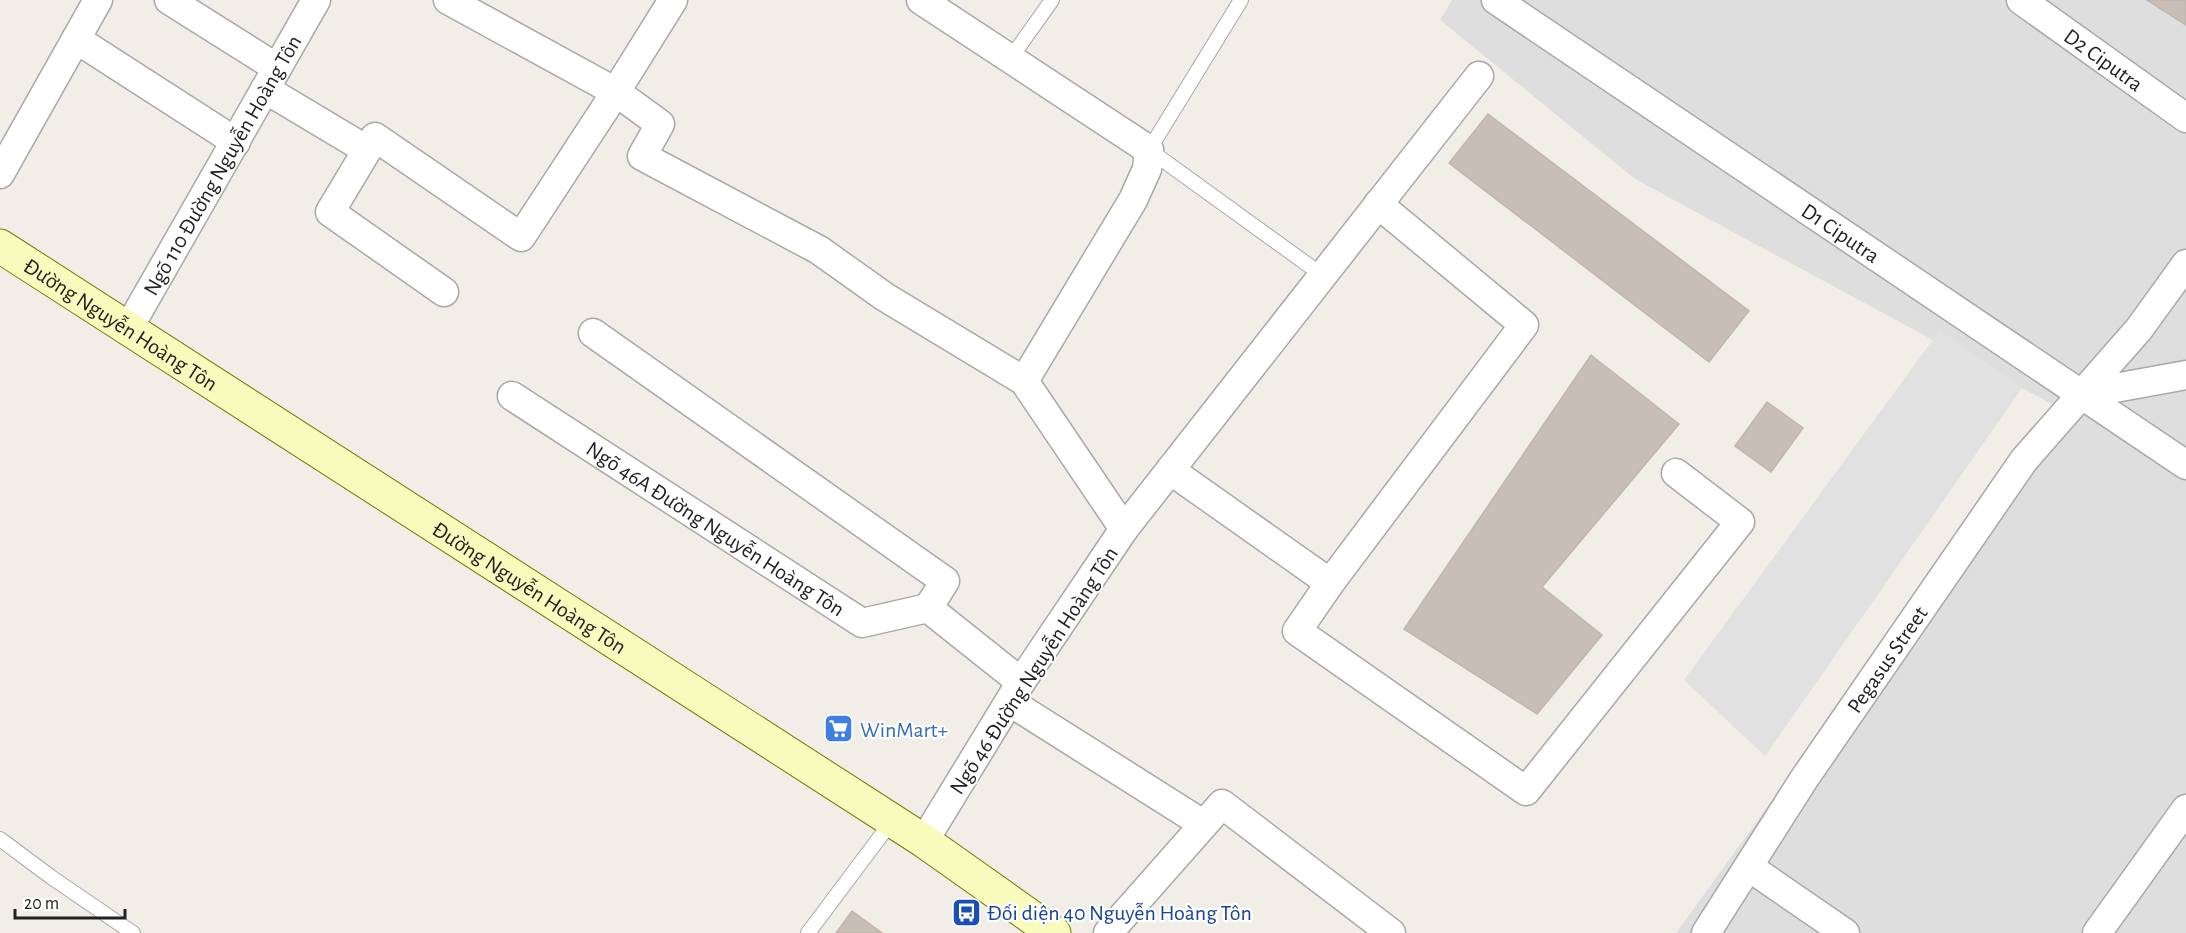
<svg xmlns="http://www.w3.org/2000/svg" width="2186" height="933" font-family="'Alegreya Sans',sans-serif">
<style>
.residential{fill:#dfdede}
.parking{fill:#e1e1e1}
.building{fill:#c6beb7;stroke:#c4b5a9;stroke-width:1.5}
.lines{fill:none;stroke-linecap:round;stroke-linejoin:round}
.lane-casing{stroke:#a8a8a8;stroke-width:16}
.street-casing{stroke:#a8a8a8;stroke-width:31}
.secondary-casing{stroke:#6e7d03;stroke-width:35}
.lane{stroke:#fff;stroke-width:14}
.street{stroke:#fff;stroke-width:28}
.secondary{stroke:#f7fbbc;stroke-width:33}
.labels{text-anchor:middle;stroke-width:4.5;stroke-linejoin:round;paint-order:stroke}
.street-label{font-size:22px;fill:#212121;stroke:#fff}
.shop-label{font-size:22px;fill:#366cbe;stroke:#fff;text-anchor:start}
.transit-label{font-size:22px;fill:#164399;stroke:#fff;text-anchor:start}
</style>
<rect width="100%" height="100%" fill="#f1eee8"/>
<polygon class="residential" points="1452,0 2186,0 2186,933 1676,933 2057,407 1635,179 1440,20"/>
<polygon class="parking" points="1940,330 2022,388 1765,756 1684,680"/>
<g class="building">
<polygon points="2147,0 2186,0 2186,25"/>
<polygon points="1488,114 1749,311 1709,362 1449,163"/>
<polygon points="1591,355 1679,424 1542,587 1602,635 1537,714 1404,629"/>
<polygon points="1767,402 1803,428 1771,472 1735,446"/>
<polygon points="852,911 882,933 836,933"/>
</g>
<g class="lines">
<defs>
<g id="lane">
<polyline points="1241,0 1149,150 1322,275"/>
<polyline points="1010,59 1052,0"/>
<polyline points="0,839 51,877 133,933"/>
<polyline points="808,933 892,821"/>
</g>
<g id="street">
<polyline points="169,0 277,68"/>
<polyline points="448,0 616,92 660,124 642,156 819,250 885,297 1024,381 1124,529 1021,682 924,841"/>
<polyline points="921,0 1149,150 1147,169 1133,200 1024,381"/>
<path id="s1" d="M1496 0 2186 465"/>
<path id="s2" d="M2021 0 2186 118"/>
<polyline points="76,39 236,142"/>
<polyline points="265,89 367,150"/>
<polyline points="0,174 98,0"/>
<polyline points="444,292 330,212 375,137 521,237 610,101 673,0"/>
<path id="s3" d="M128 329 316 0"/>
<polyline points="593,333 945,581 928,608 1021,682"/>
<polyline points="2082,394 2186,375"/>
<path id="s4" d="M512 396 862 623 928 608"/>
<polyline points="1170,470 1330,583 1524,325 1378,204"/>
<polyline points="1124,529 1479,76"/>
<polyline points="1330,583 1297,631 1526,791 1740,522 1676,473"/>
<polyline points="1010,702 1203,824"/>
<polyline points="1749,867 1845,933"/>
<polyline points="1108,933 1222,804 1391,933"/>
<path id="s5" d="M1706 933 1804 779 2024 460 2139 329 2186 264"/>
<polyline points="2097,933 2186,809"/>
</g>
<g id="secondary">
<path id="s6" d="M0 246 924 841 1054 933"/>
</g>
</defs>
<use href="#lane" class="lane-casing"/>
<use href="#street" class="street-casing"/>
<use href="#secondary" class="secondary-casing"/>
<use href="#lane" class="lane"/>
<use href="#street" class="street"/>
<use href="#secondary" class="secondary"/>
</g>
<defs>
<symbol id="supermarket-square" viewBox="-11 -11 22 22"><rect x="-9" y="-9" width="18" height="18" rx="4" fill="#3f7fe0" stroke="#fff"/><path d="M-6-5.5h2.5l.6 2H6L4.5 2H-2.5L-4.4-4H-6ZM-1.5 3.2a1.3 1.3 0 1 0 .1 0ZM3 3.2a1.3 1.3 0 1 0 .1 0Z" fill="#fff"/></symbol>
<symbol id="bus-square" viewBox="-11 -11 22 22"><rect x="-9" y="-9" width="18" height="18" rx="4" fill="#1a4fb4" stroke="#fff"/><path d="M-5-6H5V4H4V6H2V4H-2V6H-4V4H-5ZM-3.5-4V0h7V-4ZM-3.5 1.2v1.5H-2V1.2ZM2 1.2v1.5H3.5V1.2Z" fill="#fff"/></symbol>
</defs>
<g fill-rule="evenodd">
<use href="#supermarket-square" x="822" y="712" width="33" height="33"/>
<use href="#bus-square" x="950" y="896" width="33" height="33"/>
</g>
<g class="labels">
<g class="street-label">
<text dy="8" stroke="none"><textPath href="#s2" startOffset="102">D2 Ciputra</textPath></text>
<text dy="8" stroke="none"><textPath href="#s3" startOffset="189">Ngõ 110 Đường Nguyễn Hoàng Tôn</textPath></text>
<text dy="8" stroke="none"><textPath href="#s1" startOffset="416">D1 Ciputra</textPath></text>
<text dy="8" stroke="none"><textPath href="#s6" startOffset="144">Đường Nguyễn Hoàng Tôn</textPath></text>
<text dy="8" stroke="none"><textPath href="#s4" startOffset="243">Ngõ 46A Đường Nguyễn Hoàng Tôn</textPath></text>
<text dy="8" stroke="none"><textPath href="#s6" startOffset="630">Đường Nguyễn Hoàng Tôn</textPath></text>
<text dy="8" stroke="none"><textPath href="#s5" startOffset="328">Pegasus Street</textPath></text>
<text transform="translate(1033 670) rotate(-57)" y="8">Ngõ 46 Đường Nguyễn Hoàng Tôn</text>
</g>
<g class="shop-label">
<text x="860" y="737">WinMart+</text>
</g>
<g class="transit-label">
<text x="987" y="920">Đối diện 40 Nguyễn Hoàng Tôn</text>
</g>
</g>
<path d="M15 909v9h110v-9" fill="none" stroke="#212121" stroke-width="3"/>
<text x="24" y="909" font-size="18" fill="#212121" stroke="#ffffff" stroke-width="4.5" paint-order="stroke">20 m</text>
</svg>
